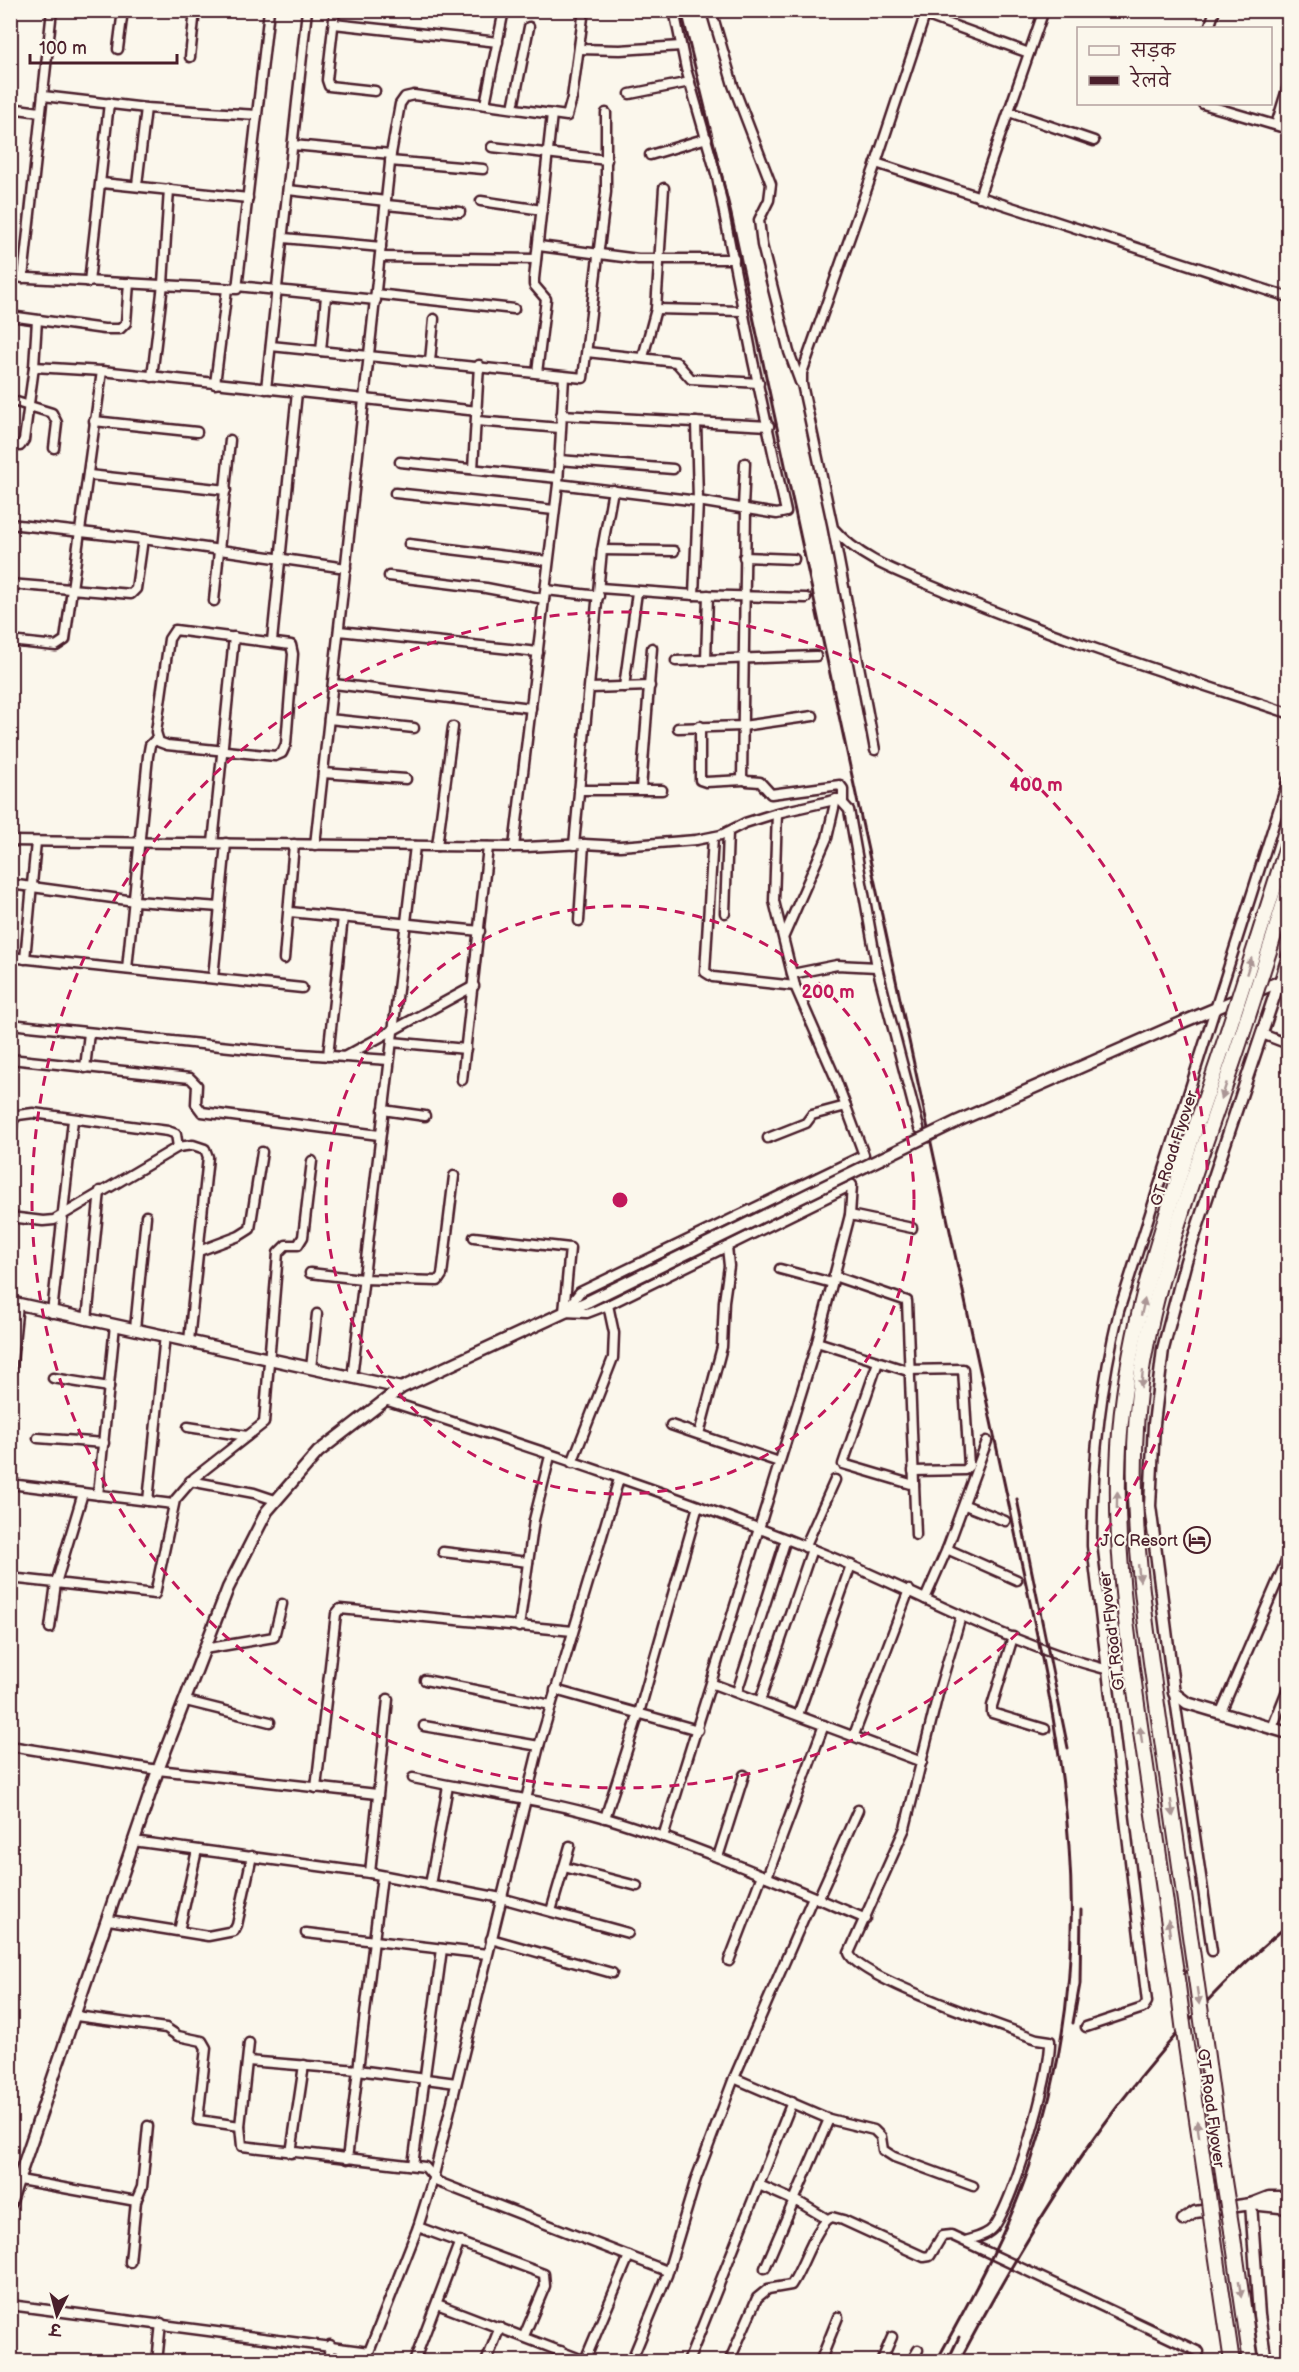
<svg xmlns="http://www.w3.org/2000/svg" width="1299" height="2372" font-family="'Balsamiq Sans','Playpen Sans Deva',sans-serif">
<style>
.lines{fill:none;stroke-linecap:round;stroke-linejoin:round}
.minor-casing{stroke:#4a1f2b;stroke-width:13}
.tertiary-casing{stroke:#4a1f2b;stroke-width:15}
.trunk-casing{stroke:#4a1f2b;stroke-width:18}
.minor{stroke:#fbf7ec;stroke-width:8}
.tertiary{stroke:#fbf7ec;stroke-width:10}
.trunk{stroke:#fbf7ec;stroke-width:14}
.rail{stroke:#4a1f2b;stroke-width:3}
.tertiary-bridge-casing{stroke:#4a1f2b;stroke-width:15;stroke-linecap:butt}
.trunk-bridge-casing{stroke:#4a1f2b;stroke-width:18;stroke-linecap:butt}
.tertiary-bridge{stroke:#fbf7ec;stroke-width:10}
.trunk-bridge{stroke:#fbf7ec;stroke-width:14}
.oneway{fill:#ab9695}
.ring{fill:none;stroke:#c2185b;stroke-width:3;stroke-dasharray:10 8}
.labels{text-anchor:middle;stroke-width:4.5;stroke-linejoin:round;paint-order:stroke}
.street-label{font-size:16px;fill:#4a1f2b;stroke:#fbf7ec}
.poi-label{font-size:16px;fill:#4a1f2b;stroke:#fbf7ec;text-anchor:end}
.centre{fill:#c2185b;stroke:#fbf7ec;stroke-width:3}
.ring-label{font-size:18px;text-anchor:middle;font-weight:bold;fill:#c2185b;stroke:#fbf7ec;stroke-width:4.5;stroke-linejoin:round;paint-order:stroke}
</style>
<rect width="100%" height="100%" fill="#fbf7ec"/>
<filter id="ink" filterUnits="userSpaceOnUse"><feTurbulence type="fractalNoise" baseFrequency=".0167" numOctaves="2"/><feDisplacementMap in="SourceGraphic" scale="12" xChannelSelector="R" yChannelSelector="G"/><feConvolveMatrix kernelMatrix="1 2 1 2 8 2 1 2 1" color-interpolation-filters="sRGB"/></filter>
<g filter="url(#ink)">
<g class="lines">
<defs>
<g id="minor">
<polyline points="335,10 327,80 329,86 375,91"/>
<polyline points="711,10 733,85 771,184 769,200 759,220 762,245 789,352 800,382"/>
<polyline points="911,10 1029,53"/>
<path d="M925 15 876 163 802 373V384L833 528C862 562 905 574 946 592 1058 639 1173 675 1288 713"/>
<polyline points="334,24 498,42"/>
<polyline points="1209,28 1215,10"/>
<polyline points="118,49 123,10"/>
<polyline points="579,49 620,50 681,46"/>
<polyline points="190,57 195,10"/>
<polyline points="630,94 690,82"/>
<polyline points="43,96 146,108 257,115"/>
<polyline points="485,104 504,10"/>
<polyline points="1203,104 1288,129"/>
<polyline points="10,108 40,112"/>
<polyline points="513,108 529,27"/>
<polyline points="1009,112 1094,141"/>
<polyline points="1276,125 1288,86"/>
<polyline points="293,145 391,154"/>
<polyline points="492,147 607,160"/>
<polyline points="650,155 707,138"/>
<polyline points="390,161 483,169"/>
<polyline points="876,163 1288,297"/>
<polyline points="102,183 248,198"/>
<polyline points="137,185 146,108"/>
<polyline points="288,190 386,201"/>
<polyline points="979,197 1044,10"/>
<polyline points="481,201 542,210"/>
<polyline points="386,205 460,212"/>
<polyline points="284,238 381,247"/>
<polyline points="539,246 638,259 734,259"/>
<polyline points="380,257 536,259"/>
<polyline points="10,277 237,289 269,10"/>
<polyline points="23,278 52,10"/>
<polyline points="89,282 109,103"/>
<polyline points="237,286 376,300"/>
<polyline points="376,294 514,309"/>
<polyline points="656,309 742,311"/>
<polyline points="10,316 104,329 120,329 126,323 129,283"/>
<polyline points="271,346 583,378 606,192 606,113"/>
<polyline points="321,351 326,296"/>
<polyline points="587,352 676,362 691,379 759,383"/>
<polyline points="643,357 656,309 664,188"/>
<polyline points="430,361 434,319"/>
<polyline points="34,367 102,371 478,411"/>
<polyline points="537,373 546,299 534,285 534,279 552,114"/>
<polyline points="152,377 163,284 169,189"/>
<polyline points="215,384 227,289"/>
<polyline points="266,389 307,10"/>
<polyline points="10,400 52,413 57,423 54,448"/>
<polyline points="561,415 769,426"/>
<polyline points="94,421 197,432"/>
<polyline points="477,421 560,428"/>
<polyline points="10,446 20,446 24,440 34,367 37,320"/>
<polyline points="559,460 673,469"/>
<polyline points="400,462 558,478"/>
<polyline points="473,469 479,365"/>
<polyline points="89,475 226,490"/>
<polyline points="558,484 698,501 777,514 786,512 753,361 717,177 686,69 674,10"/>
<polyline points="395,493 554,510"/>
<polyline points="743,508 745,463"/>
<polyline points="746,509 742,778 747,781 760,782 771,794 840,785 843,789 843,801"/>
<polyline points="10,524 143,539 346,568"/>
<polyline points="833,529 875,750"/>
<polyline points="409,544 548,561"/>
<polyline points="602,550 674,551"/>
<polyline points="744,557 794,559"/>
<polyline points="389,576 486,588 544,599"/>
<polyline points="10,584 131,594 136,589 143,539"/>
<polyline points="600,588 694,595 806,598"/>
<polyline points="546,590 599,596"/>
<polyline points="694,595 698,501 696,422"/>
<polyline points="214,601 230,440"/>
<polygon points="175,630 291,645 293,654 286,744 282,753 275,756 167,745 159,742 156,732 169,639"/>
<polyline points="339,631 538,652"/>
<polyline points="10,641 56,646 65,640 102,371"/>
<polyline points="272,641 297,392"/>
<polyline points="706,660 708,595"/>
<polyline points="676,661 816,656"/>
<polyline points="334,684 531,708"/>
<polyline points="624,687 637,592"/>
<polyline points="591,688 650,686"/>
<polyline points="329,719 414,728"/>
<polyline points="700,726 700,780 706,782 744,780"/>
<polyline points="678,728 743,726 813,716"/>
<polyline points="323,773 406,779"/>
<polyline points="641,789 652,648"/>
<polyline points="579,790 662,790"/>
<polyline points="713,837 705,972 713,977 795,986"/>
<polyline points="10,841 526,847 584,844 620,846 696,840 721,835 745,823 777,813 839,799 849,810 877,967 919,1128"/>
<polyline points="213,843 234,637"/>
<polyline points="315,845 391,154 400,104 405,97 414,95 567,116 572,98 584,10"/>
<polyline points="574,845 602,550 613,490"/>
<polyline points="437,846 453,727"/>
<polyline points="514,847 558,484 564,377"/>
<polyline points="10,884 135,901 220,907"/>
<polyline points="290,912 480,931"/>
<polyline points="725,913 728,832"/>
<polyline points="579,921 584,844"/>
<polyline points="784,936 827,838 836,799"/>
<polyline points="10,957 302,988"/>
<polyline points="25,959 36,842"/>
<polyline points="284,959 294,844"/>
<polyline points="127,969 148,756 150,745 157,738"/>
<polyline points="792,974 837,965 877,967"/>
<polyline points="213,978 226,843"/>
<polyline points="1279,982 1288,953"/>
<polyline points="10,1024 287,1053 389,1060"/>
<polyline points="1262,1034 1288,1044"/>
<polyline points="392,1042 466,1049"/>
<polyline points="328,1056 343,917"/>
<polyline points="344,1057 474,986"/>
<polyline points="10,1059 190,1078 197,1085 196,1104 202,1112 379,1135"/>
<polyline points="85,1068 89,1033"/>
<polyline points="462,1080 488,847"/>
<polyline points="383,1110 425,1116"/>
<polyline points="768,1138 806,1123 812,1115 846,1106"/>
<polyline points="10,1140 13,1120 18,1115 33,1113 168,1131 176,1134 178,1147"/>
<polyline points="850,1215 912,1228"/>
<polyline points="10,1217 43,1221 54,1220 178,1147 193,1145 205,1149 208,1157 189,1341"/>
<polyline points="474,1237 570,1248 564,1312"/>
<polyline points="199,1251 239,1236 250,1229 262,1152"/>
<polyline points="780,1269 832,1283"/>
<polyline points="310,1273 362,1279 438,1281 442,1275 454,1176"/>
<polyline points="834,1276 907,1301 916,1535"/>
<polyline points="565,1311 580,1292 864,1155 835,1077 795,986 774,901 777,813"/>
<polyline points="564,1312 587,1313 608,1305 852,1185 850,1215 817,1342 663,1837"/>
<polyline points="52,1313 73,1120"/>
<polyline points="87,1320 100,1191"/>
<polyline points="135,1329 146,1216"/>
<polyline points="817,1342 905,1370 963,1369 969,1466 965,1470 913,1471"/>
<polyline points="878,1362 843,1464 914,1485"/>
<polyline points="311,1368 317,1314"/>
<polyline points="53,1378 109,1387"/>
<polyline points="352,1378 415,846"/>
<polyline points="10,1381 18,1304"/>
<path d="M385 1400C530 1447 677 1495 819 1552 914 1590 1004 1643 1105 1669"/>
<polyline points="671,1425 779,1462"/>
<polyline points="188,1427 247,1436"/>
<polyline points="699,1434 722,1347 724,1301 729,1266 727,1247"/>
<polyline points="38,1438 104,1443"/>
<polyline points="572,1463 613,1358 614,1333 608,1305"/>
<polyline points="190,1481 254,1493 275,1500"/>
<polyline points="10,1484 173,1504"/>
<polyline points="98,1495 115,1325"/>
<polyline points="148,1501 165,1335"/>
<polyline points="965,1505 1005,1521"/>
<polyline points="805,1547 835,1480"/>
<polyline points="947,1549 1017,1580"/>
<polyline points="443,1552 528,1562"/>
<polyline points="10,1578 155,1594 175,1500 194,1478 264,1423 278,1253 286,1245 298,1245 303,1237 312,1161"/>
<polyline points="925,1599 947,1549 987,1441"/>
<path d="M961 1616 938 1694 905 1828 849 1953C857 1978 1007 2028 1037 2039L1050 2041C1051 2076 1014 2200 994 2227 987 2236 974 2238 965 2241"/>
<polyline points="519,1627 534,1520 550,1456"/>
<polyline points="50,1628 56,1583 83,1493"/>
<polyline points="1013,1637 992,1706 992,1713 1045,1729"/>
<polyline points="204,1649 274,1637 282,1604"/>
<polyline points="425,1680 551,1705"/>
<polyline points="713,1684 922,1762"/>
<polyline points="555,1690 698,1730"/>
<polyline points="737,1692 786,1539"/>
<polyline points="1174,1693 1212,1951"/>
<polyline points="186,1701 270,1722"/>
<polyline points="760,1701 812,1549"/>
<polyline points="1221,1712 1288,1557"/>
<polyline points="798,1715 851,1565"/>
<polyline points="424,1726 539,1746"/>
<polyline points="1272,1728 1288,1688"/>
<polyline points="854,1735 909,1590"/>
<polyline points="10,1746 158,1770 377,1794"/>
<path d="M413 1778C477 1792 543 1799 606 1818 695 1845 781 1883 866 1919"/>
<polyline points="316,1788 336,1614 340,1609 573,1631"/>
<polyline points="605,1818 639,1713 698,1506"/>
<polyline points="133,1841 370,1873 501,1898 628,1933"/>
<polyline points="718,1857 744,1775"/>
<polyline points="564,1867 637,1886"/>
<polyline points="370,1873 388,1699"/>
<polyline points="767,1877 824,1725"/>
<polyline points="430,1885 448,1786"/>
<polyline points="818,1899 858,1810"/>
<polyline points="551,1911 570,1846"/>
<polyline points="109,1920 208,1936 234,1931 237,1925 252,1856"/>
<polyline points="179,1931 197,1850"/>
<polyline points="306,1933 487,1954"/>
<polyline points="491,1939 612,1973"/>
<polyline points="729,1961 762,1875"/>
<polyline points="76,2016 166,2028 178,2036 202,2041 206,2048 198,2120 240,2126"/>
<path d="M1086 2027 1143 2008 1147 2002 1092 1546C1092 1466 1100 1389 1119 1311L1288 780"/>
<polyline points="249,2043 240,2126 242,2146 425,2167 438,2182 667,2271"/>
<polyline points="248,2061 358,2070 456,2083"/>
<polyline points="734,2078 829,2119 874,2130 881,2137 883,2150 894,2157 973,2186"/>
<polyline points="291,2153 304,2065"/>
<polyline points="347,2159 382,1876"/>
<polyline points="413,2165 442,1949"/>
<polyline points="20,2180 136,2201 130,2262"/>
<polyline points="759,2185 802,2204 827,2219"/>
<polyline points="136,2201 142,2187 148,2126"/>
<polyline points="418,2227 544,2274 545,2286 524,2336"/>
<polyline points="765,2268 829,2119"/>
<polyline points="437,2304 588,2362"/>
<polyline points="10,2305 369,2352"/>
<polyline points="585,2360 629,2256"/>
<polyline points="157,2362 161,2323"/>
<polyline points="328,2362 330,2345"/>
<polyline points="365,2362 418,2227 433,2179 539,1746 619,1479"/>
<polyline points="414,2362 460,2241"/>
<polyline points="486,2362 500,2327"/>
<polyline points="557,2362 561,2351"/>
<polyline points="631,2362 667,2275 696,2179 734,2078 813,1897"/>
<polyline points="688,2362 792,2102"/>
<path d="M729 2362 757 2298 768 2289 791 2285C803 2269 816 2223 832 2217L843 2220 924 2257 930 2256 942 2236 951 2235 1199 2352"/>
<polyline points="820,2362 838,2317"/>
<polyline points="881,2362 892,2337"/>
<polyline points="911,2362 918,2350"/>
</g>
<g id="tertiary">
<polyline points="1279,982 1186,1261 1163,1349 1154,1424 1150,1506 1174,1693 1187,1703 1288,1733"/>
<polyline points="1183,1022 1288,978"/>
<polyline points="10,1302 401,1388"/>
<polyline points="10,2204 158,1770 228,1588 267,1511 318,1452 401,1388 589,1301"/>
<polyline points="1251,2204 1269,2197 1288,2197"/>
<polyline points="1251,2204 1288,2208"/>
<polyline points="1183,2220 1195,2212 1251,2204 1259,2315 1266,2362"/>
</g>
<g id="trunk">
<polyline points="1257,941 1288,843"/>
<polyline points="1271,945 1288,890"/>
<path d="M1194 1964C1182 1878 1169 1791 1157 1705 1141 1591 1124 1478 1143 1363 1162 1251 1207 1143 1242 1035"/>
<path d="M1178 1986C1166 1904 1154 1821 1142 1739 1127 1637 1112 1535 1120 1432 1131 1294 1186 1161 1228 1031"/>
<polyline points="1203,2028 1224,2181"/>
<polyline points="1184,2032 1207,2187"/>
<polyline points="1232,2231 1251,2362"/>
<polyline points="1213,2232 1232,2362"/>
</g>
</defs>
<use href="#minor" class="minor-casing"/>
<use href="#tertiary" class="tertiary-casing"/>
<use href="#trunk" class="trunk-casing"/>
<use href="#minor" class="minor"/>
<use href="#tertiary" class="tertiary"/>
<use href="#trunk" class="trunk"/>
<g class="rail">
<path d="M681 10 731 214 1040 1649C1077 1830 1090 1987 1030 2165 1007 2234 971 2298 936 2362"/>
<polyline points="1017,1499 1068,1748"/>
<polyline points="1073,2023 1080,1984 1081,1910"/>
<polyline points="947,2362 959,2337"/>
<path d="M959 2362C1046 2197 1144 2046 1288 1925"/>
</g>
<defs>
<polyline id="tertiary-bridge" points="589,1301 958,1121 1183,1022"/>
<g id="trunk-bridge">
<polyline points="1228,1031 1257,941"/>
<polyline points="1242,1035 1271,945"/>
<polyline points="1194,1964 1203,2028"/>
<polyline points="1178,1986 1184,2032"/>
<polyline points="1224,2181 1232,2231"/>
<polyline points="1207,2187 1213,2232"/>
</g>
</defs>
<use href="#tertiary-bridge" class="tertiary-bridge-casing"/>
<use href="#trunk-bridge" class="trunk-bridge-casing"/>
<use href="#tertiary-bridge" class="tertiary-bridge"/>
<use href="#trunk-bridge" class="trunk-bridge"/>
</g>
<defs><path id="oneway-solid" d="M-6-.8H1V-3.2L6.5 0L1 3.2V.8H-6Z" transform="scale(1.5)"/></defs>
<g class="oneway">
<use href="#oneway-solid" transform="translate(1249 966) rotate(-72)"/>
<use href="#oneway-solid" transform="translate(1224 1091) rotate(108)"/>
<use href="#oneway-solid" transform="translate(1143 1307) rotate(-77)"/>
<use href="#oneway-solid" transform="translate(1142 1379) rotate(96)"/>
<use href="#oneway-solid" transform="translate(1117 1500) rotate(-89)"/>
<use href="#oneway-solid" transform="translate(1139 1573) rotate(84)"/>
<use href="#oneway-solid" transform="translate(1141 1735) rotate(-98)"/>
<use href="#oneway-solid" transform="translate(1172 1808) rotate(82)"/>
<use href="#oneway-solid" transform="translate(1169 1928) rotate(-98)"/>
<use href="#oneway-solid" transform="translate(1198 1996) rotate(82)"/>
<use href="#oneway-solid" transform="translate(1198 2129) rotate(-98)"/>
<use href="#oneway-solid" transform="translate(1240 2289) rotate(82)"/>
</g>
</g>
<g class="ring">
<circle cx="620" cy="1200" r="294"/>
<circle cx="620" cy="1200" r="588"/>
</g>
<defs>
<symbol id="hotel-ring" viewBox="-11 -11 22 22"><circle r="9.5" fill="#fbf7ec" stroke="#4a1f2b" stroke-width="1.5"/><path d="M-6-4.5h1.5V1H6V5H4.5V3h-9V5H-6ZM-4 0a1.8 1.8 0 1 1 3.6 0ZM.5 0V-2.5h3Q6-2.5 6 0Z" fill="#4a1f2b"/></symbol>
</defs>
<g fill-rule="evenodd">
<use href="#hotel-ring" x="1182" y="1525" width="30" height="30"/>
</g>
<g class="labels">
<g class="street-label">
<text transform="translate(1173 1148) rotate(-72)" y="6">GT Road Flyover</text>
<text transform="translate(1111 1631) rotate(-97)" y="6">GT Road Flyover</text>
<text transform="translate(1212 2108) rotate(82)" y="6">GT Road Flyover</text>
</g>
<g class="poi-label">
<text x="1178" y="1546">J C Resort</text>
</g>
</g>
<circle cx="620" cy="1200" r="9" class="centre"/>
<g class="ring-label">
<text x="1036" y="791">400 m</text>
<text x="828" y="998">200 m</text>
</g>
<rect width="1299" height="2372" fill="none" stroke="#fbf7ec" stroke-width="36"/>
<rect x="18" y="18" width="1263" height="2336" fill="none" stroke="#4a1f2b" stroke-width="2" filter="url(#ink)"/>
<rect x="1077" y="27" width="195" height="78" fill="#fbf7ec" stroke="#b4a19f" stroke-width="1.5"/>
<rect x="1089" y="46" width="30" height="9" fill="#fbf7ec" stroke="#b4a19f" stroke-width="1.5"/>
<text x="1131" y="57" font-size="18" fill="#4a1f2b">सड़क</text>
<rect x="1089" y="76" width="30" height="9" fill="#4a1f2b" stroke="#b4a19f" stroke-width="1.5"/>
<text x="1131" y="87" font-size="18" fill="#4a1f2b">रेलवे</text>
<g transform="translate(57 2315) rotate(186)" stroke="#fbf7ec" stroke-width="4.5" paint-order="stroke">
<path d="M0-4.5L10 22L0 15L-10 22Z" fill="#4a1f2b"/>
<text y="-9" font-size="16" font-weight="bold" text-anchor="middle" fill="#4a1f2b">उ</text>
</g>
<path d="M30 54v9h147v-9" fill="none" stroke="#4a1f2b" stroke-width="3"/>
<text x="39" y="54" font-size="18" fill="#4a1f2b" stroke="#fbf7ec" stroke-width="4.5" paint-order="stroke">100 m</text>
</svg>
